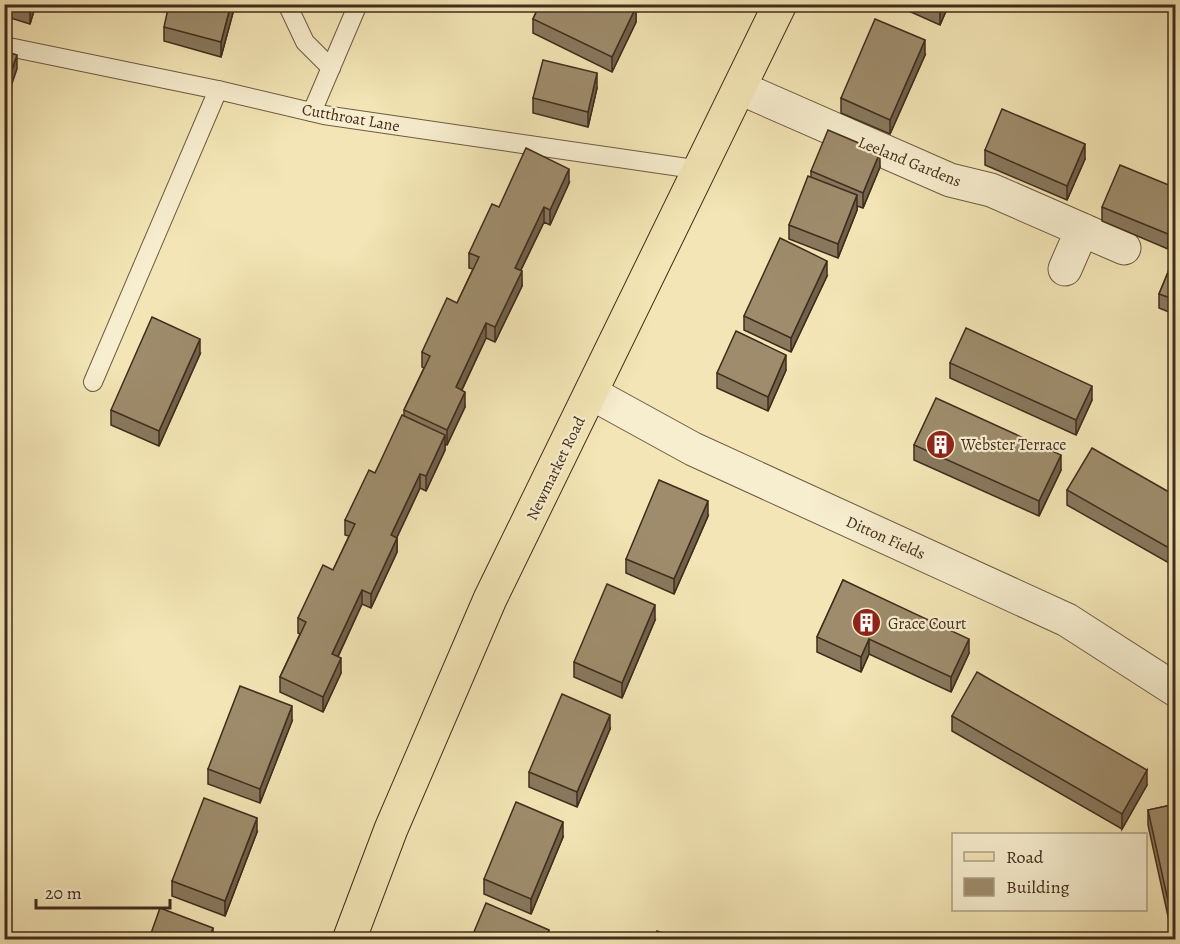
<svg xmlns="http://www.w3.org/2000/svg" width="1180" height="944" font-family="Alegreya,serif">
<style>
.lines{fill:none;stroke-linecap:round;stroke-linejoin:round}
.service-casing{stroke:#6e5a42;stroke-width:20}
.minor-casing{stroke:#6e5a42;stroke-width:35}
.primary-casing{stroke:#412c1c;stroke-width:35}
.service{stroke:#f7eecf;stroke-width:18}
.minor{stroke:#f7eecf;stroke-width:33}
.primary{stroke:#f3e5b5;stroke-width:33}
.wall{fill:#88785d;stroke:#412c1c;stroke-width:1.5}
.shaded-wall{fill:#6f624c;stroke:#412c1c;stroke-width:1.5}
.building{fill:#9e8c6c;stroke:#412c1c;stroke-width:1.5}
.labels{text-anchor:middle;stroke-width:4.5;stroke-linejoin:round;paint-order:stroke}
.street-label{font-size:16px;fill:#412c1c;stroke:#f7eecf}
.poi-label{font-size:16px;fill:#412c1c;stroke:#f7eecf;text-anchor:start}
</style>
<rect width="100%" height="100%" fill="#f3e5b5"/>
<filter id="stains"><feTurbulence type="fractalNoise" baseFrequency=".00333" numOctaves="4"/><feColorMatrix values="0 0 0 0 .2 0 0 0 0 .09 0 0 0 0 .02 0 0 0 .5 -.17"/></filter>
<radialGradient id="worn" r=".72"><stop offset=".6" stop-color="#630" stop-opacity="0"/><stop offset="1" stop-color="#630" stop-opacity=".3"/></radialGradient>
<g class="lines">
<defs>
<g id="service">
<polyline points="287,4 305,42 331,68"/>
<polyline points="4,46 218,90 324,115 701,170"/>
<polyline points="312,112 358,4"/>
<polyline points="93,382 218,90"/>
</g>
<g id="minor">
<polyline points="740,88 950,180 991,190 1124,248"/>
<polyline points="1065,269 1082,230"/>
<polyline points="591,393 693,449 1067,620 1176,690"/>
</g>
<polyline id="primary" points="349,940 391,829 490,599 780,4"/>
</defs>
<use href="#service" class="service-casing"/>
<use href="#minor" class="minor-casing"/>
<use href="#primary" class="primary-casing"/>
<use href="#service" class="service"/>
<use href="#minor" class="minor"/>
<use href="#primary" class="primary"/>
</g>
<g class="wall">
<polygon points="4,4 36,4 30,24 4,16"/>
<polygon points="234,4 234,9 221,57 164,41 164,27"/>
<polygon points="540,4 643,4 641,11 636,9 636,22 612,72 533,33 533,19"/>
<polygon points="893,4 949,4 940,25"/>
<polygon points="925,55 890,134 841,113 841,98"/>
<polygon points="597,88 588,127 533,113 533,98"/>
<polygon points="985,150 1085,159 1067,200 985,165"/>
<polygon points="880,167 863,208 857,206 857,210 838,258 789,239 789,225 811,177 811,171"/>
<polygon points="569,183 550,225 544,222 521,270 522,286 495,342 486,338 462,390 465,407 447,445 445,444 445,450 426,491 420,488 397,537 397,552 371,608 362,604 338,657 341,673 323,712 280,692 280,677 300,634 298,633 298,618 333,570 349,536 345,535 345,520 375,473 404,416 404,410 424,368 422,367 422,352 457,303 473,269 469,268 469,253"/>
<polygon points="1176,188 1176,232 1168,249 1102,221 1102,207"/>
<polygon points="1176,253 1176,315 1159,308 1159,294"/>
<polygon points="827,276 791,352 744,330 744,316"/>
<polygon points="200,354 159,446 111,425 111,410"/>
<polygon points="950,363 1092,400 1076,435 950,378"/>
<polygon points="786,370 768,411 717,388 717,373"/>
<polygon points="914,445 1061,470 1039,516 914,460"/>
<polygon points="1067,490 1176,496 1176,567 1067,505"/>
<polygon points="708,516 674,594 626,573 626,559"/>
<polygon points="843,580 969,653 951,692 869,654 861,672 817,652 817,637"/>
<polygon points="655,620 622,698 574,677 574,662"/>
<polygon points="952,716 1147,785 1122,829 952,731"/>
<polygon points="292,721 260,803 208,784 208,769"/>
<polygon points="610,729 577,807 529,787 529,772"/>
<polygon points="1176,804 1176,939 1173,939 1148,825 1148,810"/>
<polygon points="257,832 225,916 172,896 172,881"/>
<polygon points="563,837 531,914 484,894 484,879"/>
</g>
<g class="shaded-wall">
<polygon points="31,4 36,4 30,24 30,9"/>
<polygon points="231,4 234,4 234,9 221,57 221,42"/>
<polygon points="943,4 949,4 940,25 940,10"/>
<polygon points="636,7 636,22 612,72 612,57"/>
<polygon points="925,40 925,55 890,134 890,120"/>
<polygon points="17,55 17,69 4,107 4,92"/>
<polygon points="597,73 597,88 588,127 588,112"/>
<polygon points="1085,144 1085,159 1067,200 1067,186"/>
<polygon points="880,152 880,167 863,208 863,193"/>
<polygon points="569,169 569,183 550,225 550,210"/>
<polygon points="857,195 857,210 838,258 838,244"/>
<polygon points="544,207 544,222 515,282 515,268"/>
<polygon points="1176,217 1176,232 1168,249 1168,234"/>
<polygon points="827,261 827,276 791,352 791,338"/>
<polygon points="522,271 522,286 495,342 495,327"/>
<polygon points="486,323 486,338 456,402 456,387"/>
<polygon points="200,339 200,354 159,446 159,431"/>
<polygon points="786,355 786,370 768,411 768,397"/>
<polygon points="1092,386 1092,400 1076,435 1076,420"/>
<polygon points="465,392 465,407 447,445 447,430"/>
<polygon points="445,435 445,450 426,491 426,476"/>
<polygon points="1061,455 1061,470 1039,516 1039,501"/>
<polygon points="420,474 420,488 391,550 391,535"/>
<polygon points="708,501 708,516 674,594 674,579"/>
<polygon points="397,538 397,552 371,608 371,594"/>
<polygon points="362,590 362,604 332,669 332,654"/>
<polygon points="655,605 655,620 622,698 622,683"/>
<polygon points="869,639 869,654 861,672 861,657"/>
<polygon points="969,639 969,653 951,692 951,677"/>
<polygon points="341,658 341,673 323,712 323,697"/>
<polygon points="292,706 292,721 260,803 260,789"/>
<polygon points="610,715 610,729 577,807 577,792"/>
<polygon points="1147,770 1147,785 1122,829 1122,814"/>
<polygon points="257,818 257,832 225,916 225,901"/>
<polygon points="563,822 563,837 531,914 531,899"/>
<polygon points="213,928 213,939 209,939"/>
<polygon points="549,930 549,939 545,939"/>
</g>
<g class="building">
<polygon points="14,4 31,4 30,9"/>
<polygon points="169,4 231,4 221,42 164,27"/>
<polygon points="540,4 630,4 636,7 612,57 533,19"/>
<polygon points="927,4 943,4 940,10"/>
<polygon points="875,19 925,40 890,120 841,98"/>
<polygon points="4,51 17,55 4,92"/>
<polygon points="543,60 597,73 588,112 533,98"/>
<polygon points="1002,109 1085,144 1067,186 985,150"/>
<polygon points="828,130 880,152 863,193 811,171"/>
<polygon points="526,148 569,169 550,210 544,207 515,268 522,271 495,327 486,323 456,387 465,392 447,430 404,410 430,356 422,352 447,298 457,303 479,257 469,253 492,204 499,207"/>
<polygon points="1120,165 1176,188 1176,217 1168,234 1102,207"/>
<polygon points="808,176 857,195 838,244 789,225"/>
<polygon points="780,238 827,261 791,338 744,316"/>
<polygon points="1176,253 1176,300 1159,294"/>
<polygon points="152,317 200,339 159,431 111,410"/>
<polygon points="966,328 1092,386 1076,420 950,363"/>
<polygon points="736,331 786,355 768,397 717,373"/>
<polygon points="936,398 1061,455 1039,501 914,445"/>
<polygon points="402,415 445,435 426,476 420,474 391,535 397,538 371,594 362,590 332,654 341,658 323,697 280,677 306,622 298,618 323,565 333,570 355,524 345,520 369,470 375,473"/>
<polygon points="1092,448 1176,496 1176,552 1067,490"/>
<polygon points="659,480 708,501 674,579 626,559"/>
<polygon points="843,580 969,639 951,677 869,639 861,657 817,637"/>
<polygon points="607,584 655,605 622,683 574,662"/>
<polygon points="977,672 1147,770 1122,814 952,716"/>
<polygon points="240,686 292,706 260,789 208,769"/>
<polygon points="562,694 610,715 577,792 529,772"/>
<polygon points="204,798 257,818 225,901 172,881"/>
<polygon points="516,802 563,822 531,899 484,879"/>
<polygon points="1176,804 1176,937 1148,810"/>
<polygon points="486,903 549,930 545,939 471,939"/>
<polygon points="160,908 213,928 209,939 149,939"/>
<polygon points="657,931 676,939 654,939"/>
</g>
<defs>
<symbol id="building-disc" viewBox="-11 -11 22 22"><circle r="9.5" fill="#8f2418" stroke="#f7eecf"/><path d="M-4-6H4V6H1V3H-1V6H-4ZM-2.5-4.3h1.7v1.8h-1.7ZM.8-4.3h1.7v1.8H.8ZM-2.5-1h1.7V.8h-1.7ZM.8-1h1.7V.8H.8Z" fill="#fff"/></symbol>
</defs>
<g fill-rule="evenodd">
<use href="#building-disc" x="924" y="428" width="33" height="33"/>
<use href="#building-disc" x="850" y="606" width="33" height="33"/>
</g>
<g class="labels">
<g class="street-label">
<text transform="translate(351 117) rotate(10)" y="6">Cutthroat Lane</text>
<text transform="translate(910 161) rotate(22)" y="6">Leeland Gardens</text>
<text transform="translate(555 468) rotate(-64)" y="6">Newmarket Road</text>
<text transform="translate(886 537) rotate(24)" y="6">Ditton Fields</text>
</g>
<g class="poi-label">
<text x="961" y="450">Webster Terrace</text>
<text x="888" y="629">Grace Court</text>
</g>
</g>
<rect width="1180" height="944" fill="none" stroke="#f3e5b5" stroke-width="24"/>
<rect x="6" y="6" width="1168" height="932" fill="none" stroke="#412c1c" stroke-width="3"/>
<rect x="12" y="12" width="1156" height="920" fill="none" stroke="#412c1c" stroke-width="1.5"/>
<rect x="952" y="833" width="195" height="78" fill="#f7eecf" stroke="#aea087" stroke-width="1.5"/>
<rect x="964" y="852" width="30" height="9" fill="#f3e5b5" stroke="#aea087" stroke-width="1.5"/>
<text x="1006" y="863" font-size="18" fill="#412c1c">Road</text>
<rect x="964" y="878" width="30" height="18" fill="#9e8c6c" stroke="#aea087" stroke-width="1.5"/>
<text x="1006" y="893" font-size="18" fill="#412c1c">Building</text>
<path d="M36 899v9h134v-9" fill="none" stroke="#412c1c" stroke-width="3"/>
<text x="45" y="899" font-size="18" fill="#412c1c" stroke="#f7eecf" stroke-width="4.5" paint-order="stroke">20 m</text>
<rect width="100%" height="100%" filter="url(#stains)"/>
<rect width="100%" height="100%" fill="url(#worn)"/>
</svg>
